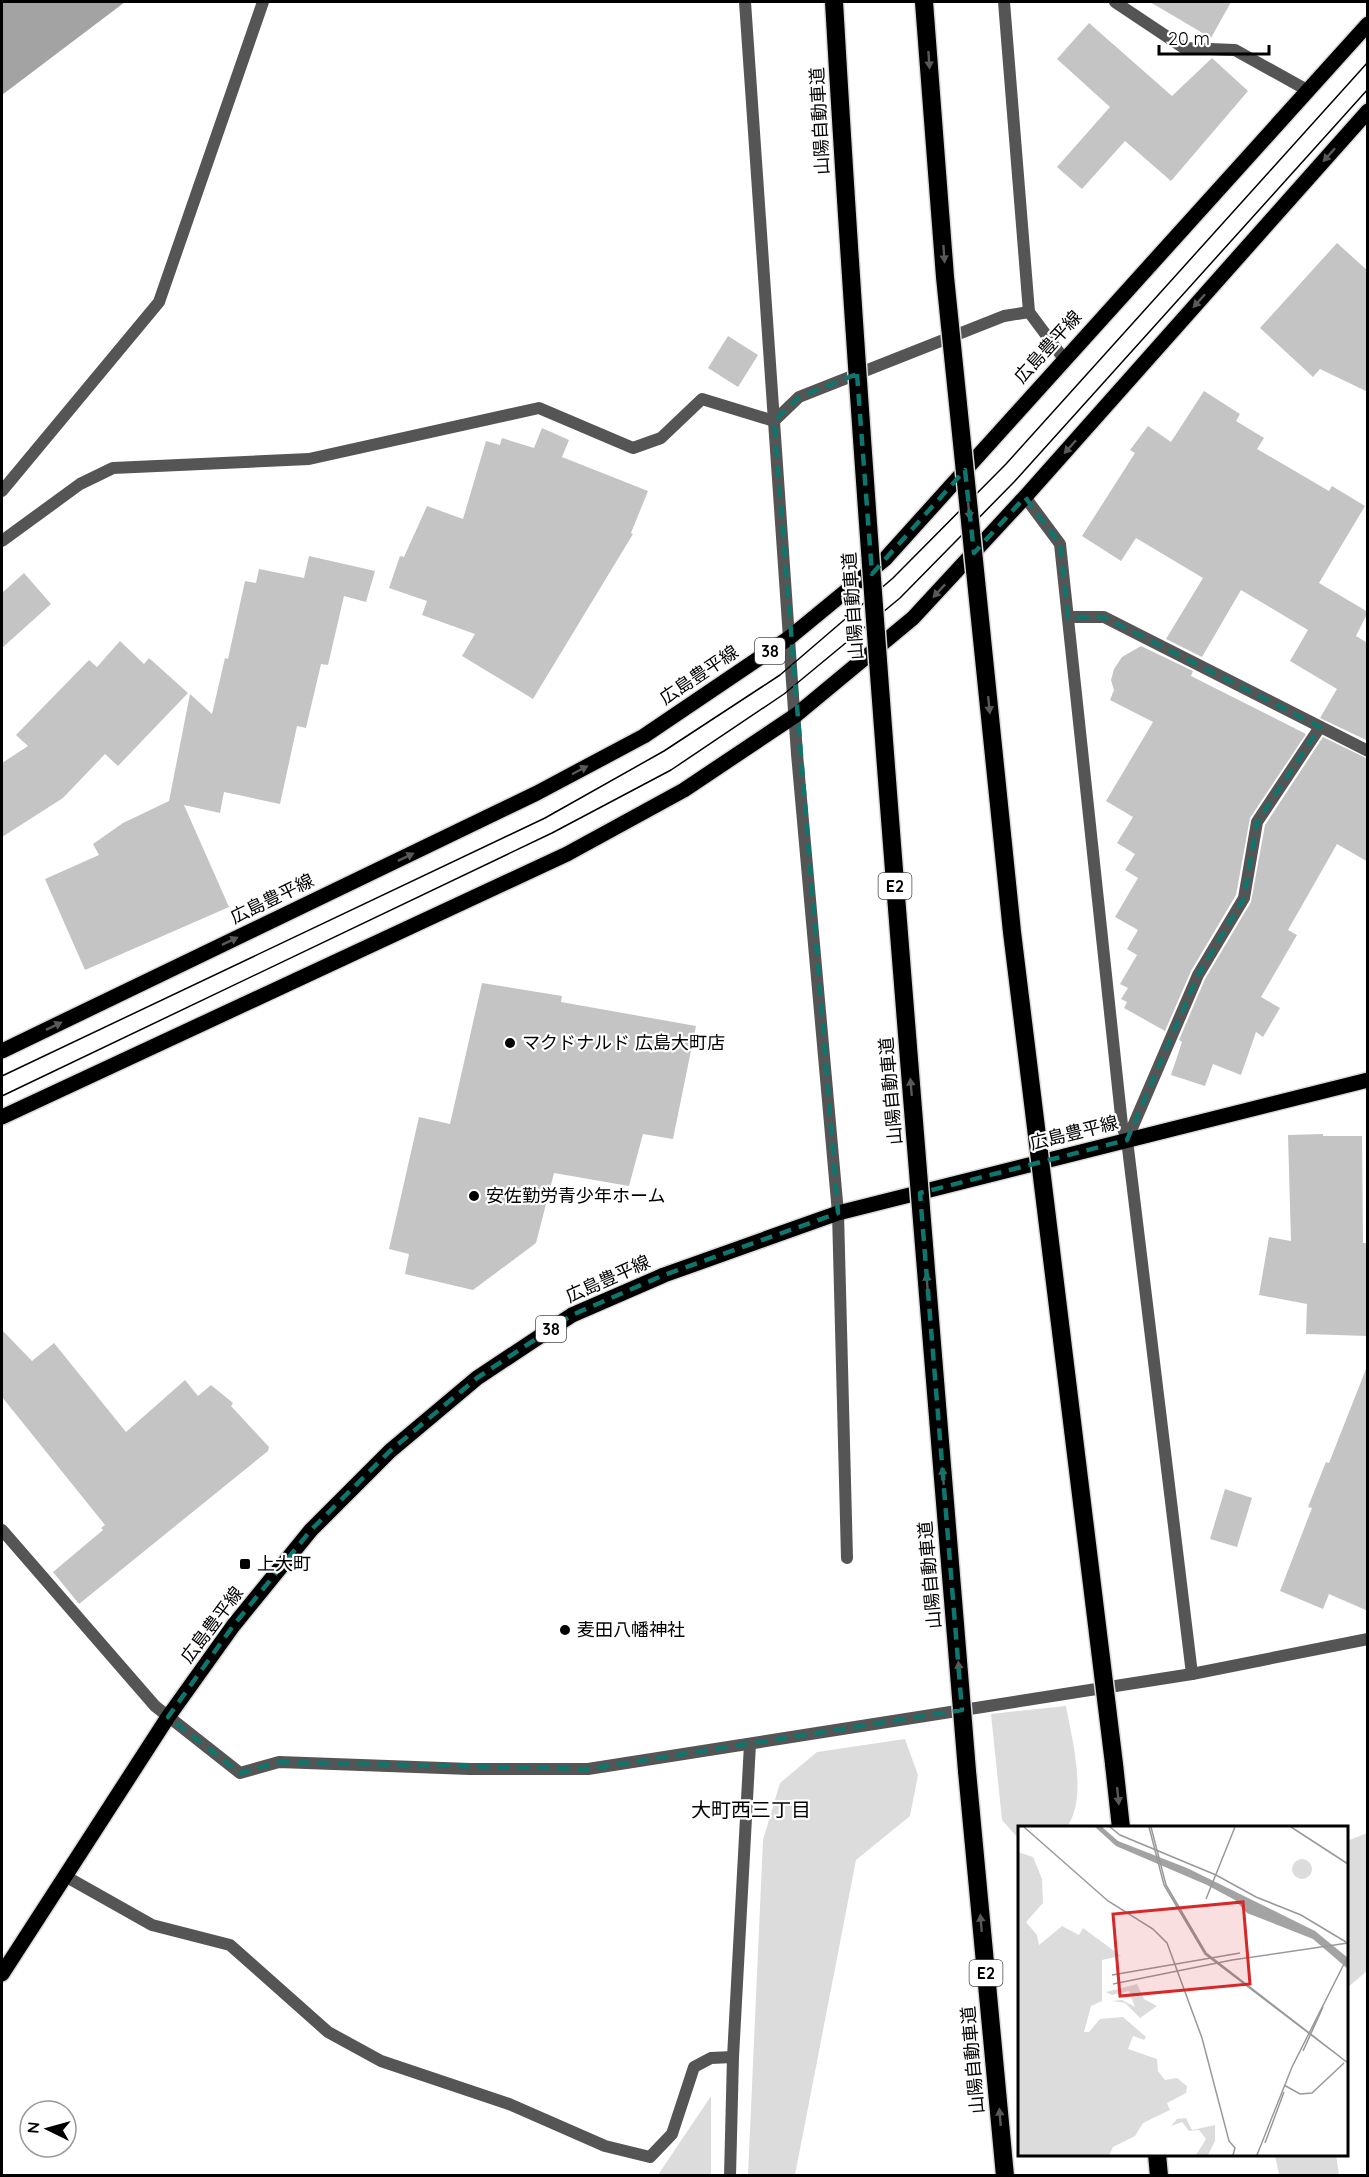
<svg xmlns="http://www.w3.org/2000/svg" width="1369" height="2177" font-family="Quicksand,'Noto Sans JP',sans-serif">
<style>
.green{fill:#dcdcdc}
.water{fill:#a3a3a3}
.building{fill:#c4c4c4}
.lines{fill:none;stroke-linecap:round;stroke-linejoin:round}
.primary-casing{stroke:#dbdbdb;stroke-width:18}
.highway-casing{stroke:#dbdbdb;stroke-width:21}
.street{stroke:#555;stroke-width:12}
.primary{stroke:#000;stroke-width:15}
.highway{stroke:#000;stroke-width:18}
.tram{stroke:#000;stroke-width:1.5}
.highway-bridge-casing{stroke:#dbdbdb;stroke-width:21;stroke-linecap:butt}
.highway-bridge{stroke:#000;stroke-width:18}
.oneway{fill:#595959}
.marked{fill:none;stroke:#0f766e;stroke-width:4.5;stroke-dasharray:12 8;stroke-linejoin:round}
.poi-dot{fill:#000;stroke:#fff;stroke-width:2}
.labels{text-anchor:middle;stroke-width:4.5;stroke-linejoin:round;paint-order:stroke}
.shield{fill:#fff;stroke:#4c4c4c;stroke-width:1.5}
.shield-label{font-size:16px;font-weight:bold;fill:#000}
.street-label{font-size:18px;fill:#000;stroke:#fff}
.poi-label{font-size:18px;fill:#000;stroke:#fff;text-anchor:start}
.neighbourhood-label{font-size:20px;fill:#000;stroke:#fff}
.inset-road{fill:none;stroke:#999;stroke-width:1.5}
.view{fill:#d62828;fill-opacity:0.15;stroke:#d62828;stroke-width:3}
.inset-edge{fill:none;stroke:#000;stroke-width:3}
</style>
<rect width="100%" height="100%" fill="#fff"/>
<g class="green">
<path d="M1066 1706C1072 1740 1088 1797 1067 1827L1020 1828 1019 1839 1002 1820 991 1714Z"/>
<polygon points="905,1739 918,1775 910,1816 856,1860 795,2175 748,2175 763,1840 780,1783 817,1752"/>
<polygon points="1367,1833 1367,1971 1347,1988 1347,1841"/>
<polygon points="711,2096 711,2175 658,2175"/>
<polygon points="1275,2155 1336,2155 1339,2175 1279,2175"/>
</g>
<polygon class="water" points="2,2 125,2 2,95"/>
<g class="building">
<polygon points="1150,2 1231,2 1211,38"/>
<polygon points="1089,23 1172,96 1212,58 1248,91 1171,181 1125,141 1082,189 1057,167 1110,107 1057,59"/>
<polygon points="1337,243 1368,271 1368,392 1320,369 1313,377 1260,328"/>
<polygon points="728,336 758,355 738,387 708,368"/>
<polygon points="1204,391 1240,414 1236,421 1264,438 1257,449 1329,491 1332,486 1365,506 1319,583 1368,612 1356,636 1366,642 1368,639 1368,741 1320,718 1337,689 1290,661 1308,630 1241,590 1202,657 1166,639 1203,578 1136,538 1121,561 1082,536 1135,453 1130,450 1148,426 1171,442"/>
<polygon points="542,428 569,440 562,457 648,491 631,533 633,534 533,699 462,656 475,634 422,615 427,601 389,588 400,556 404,557 427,506 463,519 486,441 500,445 502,438 534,448"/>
<polygon points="309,556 375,571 366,602 344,596 328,665 321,664 306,728 297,726 280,804 224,792 220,813 184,805 229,907 85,970 45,879 99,855 93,844 123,823 169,801 190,694 212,714 225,658 228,659 245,581 256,583 259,569 304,578"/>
<polygon points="24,573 51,604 2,648 2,593"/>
<polygon points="120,641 144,664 149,658 188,693 118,766 105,754 63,798 2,837 2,763 28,746 16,735 89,660 97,667"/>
<polygon points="1141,646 1193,671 1191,676 1306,734 1250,818 1236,895 1191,971 1165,1031 1124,1008 1127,1002 1121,999 1128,988 1120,984 1137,955 1127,949 1138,930 1115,917 1138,878 1125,870 1135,854 1117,843 1133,817 1106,801 1153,722 1110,700 1114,690 1111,680 1114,669 1122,657"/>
<polygon points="1323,737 1368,759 1368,862 1337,844 1288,930 1297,935 1261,997 1280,1008 1263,1037 1256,1032 1241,1075 1213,1064 1205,1086 1171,1075 1182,1042 1179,1040 1205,979 1251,902 1265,825"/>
<polygon points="482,983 562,996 561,1002 696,1026 673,1139 643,1134 629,1186 554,1173 536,1243 473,1290 405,1274 409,1254 389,1249 419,1117 450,1124"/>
<polygon points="1323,1134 1323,1136 1362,1136 1363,1243 1368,1243 1368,1336 1306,1334 1307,1304 1259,1295 1269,1237 1291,1241 1288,1135"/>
<polygon points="2,1330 32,1361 54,1343 126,1432 185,1380 198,1396 211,1385 233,1403 231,1406 269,1447 268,1451 79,1604 53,1572 103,1530 101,1528 105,1525 2,1397"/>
<polygon points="1366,1369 1368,1611 1329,1594 1323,1609 1280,1591 1312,1508 1308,1507 1326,1462 1329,1463"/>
<polygon points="1225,1489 1252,1498 1237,1547 1210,1539"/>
</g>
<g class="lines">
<defs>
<g id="primary">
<polyline points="2,1051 537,793 644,736 789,638 885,559 1368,24"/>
<polyline points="2,1117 567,854 684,790 796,715 913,618 1025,497 1368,111"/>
<polyline points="2,1974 168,1717 233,1626 311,1530 390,1451 477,1378 572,1315 664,1275 838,1213 1368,1080"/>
</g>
<g id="highway">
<polyline points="1114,1764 1121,1828"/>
<polyline points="967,1771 1005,2176"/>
<polyline points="1157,2154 1159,2176"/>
</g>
</defs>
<use href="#primary" class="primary-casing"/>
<use href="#highway" class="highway-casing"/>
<g class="street">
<polyline points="745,2 797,754 838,1213 847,1558"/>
<polyline points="1004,2 1029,312 1064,359"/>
<polyline points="1115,2 1184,48 1235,50 1307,90"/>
<polyline points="774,421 799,397 1004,316 1029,312"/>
<polyline points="2,491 159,302 263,2"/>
<polyline points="1025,497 1060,544 1122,1125 1127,1140 1192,1674"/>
<polyline points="2,541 80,484 113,468 309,459 539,408 633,448 661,438 702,399 774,421"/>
<polyline points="1068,617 1104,617 1368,751"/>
<polyline points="1127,1140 1198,975 1244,898 1257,822 1320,727"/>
<polyline points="2,1530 155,1706 240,1773 279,1762 470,1769 588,1769 1192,1674 1368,1639"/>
<polyline points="65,1876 152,1925 230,1945 328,2032 381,2061 509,2104 605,2146 650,2157 672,2134 694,2067 711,2058 733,2057"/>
<polyline points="730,2176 733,2057 750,1744"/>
</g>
<use href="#primary" class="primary"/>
<use href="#highway" class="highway"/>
<g class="tram">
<polyline points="2,1076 545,818 664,751 780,675 893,578 1006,464 1368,62"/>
<polyline points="2,1096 552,833 671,770 784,694 900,598 1014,482 1368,89"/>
</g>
<defs>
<g id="highway-bridge">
<path d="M834 2C868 592 919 1181 967 1771"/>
<polyline points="924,2 945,277 1012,932 1114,1764"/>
</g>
</defs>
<use href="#highway-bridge" class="highway-bridge-casing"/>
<use href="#highway-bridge" class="highway-bridge"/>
</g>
<defs><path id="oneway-solid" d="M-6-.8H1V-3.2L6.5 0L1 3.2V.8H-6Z" transform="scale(1.5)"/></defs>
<g class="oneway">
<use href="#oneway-solid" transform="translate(929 60) rotate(86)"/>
<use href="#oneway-solid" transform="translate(1329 155) rotate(132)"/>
<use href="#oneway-solid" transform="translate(944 254) rotate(86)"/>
<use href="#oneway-solid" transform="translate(1199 301) rotate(132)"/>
<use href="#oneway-solid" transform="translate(1070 447) rotate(132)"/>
<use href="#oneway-solid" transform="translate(969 511) rotate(84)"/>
<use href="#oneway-solid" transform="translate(939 591) rotate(133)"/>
<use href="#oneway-solid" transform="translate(989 705) rotate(84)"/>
<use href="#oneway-solid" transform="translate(580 770) rotate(-28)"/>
<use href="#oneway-solid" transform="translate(406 857) rotate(-26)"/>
<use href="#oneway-solid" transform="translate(230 941) rotate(-26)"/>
<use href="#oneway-solid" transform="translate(54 1026) rotate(-26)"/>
<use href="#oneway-solid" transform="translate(911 1087) rotate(-95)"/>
<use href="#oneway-solid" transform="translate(927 1282) rotate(-95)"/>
<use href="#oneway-solid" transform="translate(943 1476) rotate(-95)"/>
<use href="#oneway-solid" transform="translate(959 1670) rotate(-95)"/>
<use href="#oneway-solid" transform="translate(1118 1796) rotate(84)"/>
<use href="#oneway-solid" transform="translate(981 1923) rotate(-95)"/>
<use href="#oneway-solid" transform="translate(1000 2117) rotate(-95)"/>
</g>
<path class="marked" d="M857 374 872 574 965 470 974 553 1025 497 1060 544 1068 617H1104L1320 727 1257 822 1244 898 1198 975 1127 1140 920 1193 962 1710 588 1769 279 1762 240 1773 168 1717 233 1626 311 1530 390 1451 477 1378 572 1315 664 1275 838 1213 774 421 799 397Z"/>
<g class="poi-dot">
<circle cx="510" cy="1043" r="6"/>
<circle cx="474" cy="1196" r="6"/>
<rect x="239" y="1558" width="12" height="12" rx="3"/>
<circle cx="565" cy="1630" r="6"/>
</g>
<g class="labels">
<g class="shield">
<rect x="755" y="638" width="30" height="26" rx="4.5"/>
<rect x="878.5" y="873" width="33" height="26" rx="4.5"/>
<rect x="536" y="1316" width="30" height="26" rx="4.5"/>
<rect x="969.5" y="1960" width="33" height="26" rx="4.5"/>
</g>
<g class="shield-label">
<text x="770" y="657">38</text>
<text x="895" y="892">E2</text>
<text x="551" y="1335">38</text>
<text x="986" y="1979">E2</text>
</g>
<g class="street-label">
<text transform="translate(820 121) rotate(-93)" y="6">山陽自動車道</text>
<text transform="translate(1048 347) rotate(-48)" y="6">広島豊平線</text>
<text transform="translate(853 606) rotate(-94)" y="6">山陽自動車道</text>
<text transform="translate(699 675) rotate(-34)" y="6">広島豊平線</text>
<text transform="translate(272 899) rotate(-26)" y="6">広島豊平線</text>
<text transform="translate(891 1091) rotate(-95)" y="6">山陽自動車道</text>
<text transform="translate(1074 1133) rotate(-14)" y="6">広島豊平線</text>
<text transform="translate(608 1279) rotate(-24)" y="6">広島豊平線</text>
<text transform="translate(930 1575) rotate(-95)" y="6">山陽自動車道</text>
<text transform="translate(212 1625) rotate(-53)" y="6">広島豊平線</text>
<text transform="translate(973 2060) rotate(-95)" y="6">山陽自動車道</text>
</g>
<g class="poi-label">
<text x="522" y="1049">マクドナルド 広島大町店</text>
<text x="486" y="1202">安佐勤労青少年ホーム</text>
<text x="257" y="1570">上大町</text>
<text x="577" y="1636">麦田八幡神社</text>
</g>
<g class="neighbourhood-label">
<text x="751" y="1817">大町西三丁目</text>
</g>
</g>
<g transform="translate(1018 1826)">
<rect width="330" height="330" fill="#fff"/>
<path d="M0 26 15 31 24 53 25 77 8 96 19 109 21 119 44 100 61 109 65 102 103 130 84 134V175L73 180 66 206H71L82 193 105 191 128 211 126 214 115 210 110 223 139 233 140 245 147 254 159 252 169 260 168 267 149 277 152 284 125 297 117 310 95 321 91 329H0ZM274 43a10 10 0 1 1 20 0a10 10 0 1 1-20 0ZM119 158 126 173 139 180 122 192 107 177 94 175 104 174 117 181 111 165 94 169 88 166ZM168 292 174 304 197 299V315L190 329H178L188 313 181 304 171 305 164 296 153 300 159 293Z" fill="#dcdcdc"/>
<path d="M77 1H84L100 15 169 42 297 105 330 132V143L295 113 229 87 217 74 189 59 98 20Z" fill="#a3a3a3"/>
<path class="inset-road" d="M6 1 90 75 135 103 149 117 184 212 211 315 217 322 215 329M92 1 102 9 198 49 238 71 283 89 328 116M131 1 146 59 187 128 330 237M133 1 148 59 188 127 330 237M273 1 330 38M188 73 217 1M94 149 222 127M95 158 214 134 330 117M285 225 305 181M266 259 282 268 294 267 326 237M247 317 266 266M239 329 274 241 330 130"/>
<path class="view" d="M225 76 232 158 102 170 95 88Z"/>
<rect width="330" height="330" class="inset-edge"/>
</g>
<rect width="1369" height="2177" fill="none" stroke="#000000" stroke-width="6"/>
<g transform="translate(48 2129) rotate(275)"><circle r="28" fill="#ffffff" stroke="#999999" stroke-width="1.5"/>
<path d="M0-4.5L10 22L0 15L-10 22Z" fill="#000000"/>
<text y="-9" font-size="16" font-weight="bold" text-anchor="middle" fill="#000000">N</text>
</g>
<path d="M1159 45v9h110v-9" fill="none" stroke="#000000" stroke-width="3"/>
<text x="1168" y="45" font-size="18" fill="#000000" stroke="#ffffff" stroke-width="4.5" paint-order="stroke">20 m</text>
</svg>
